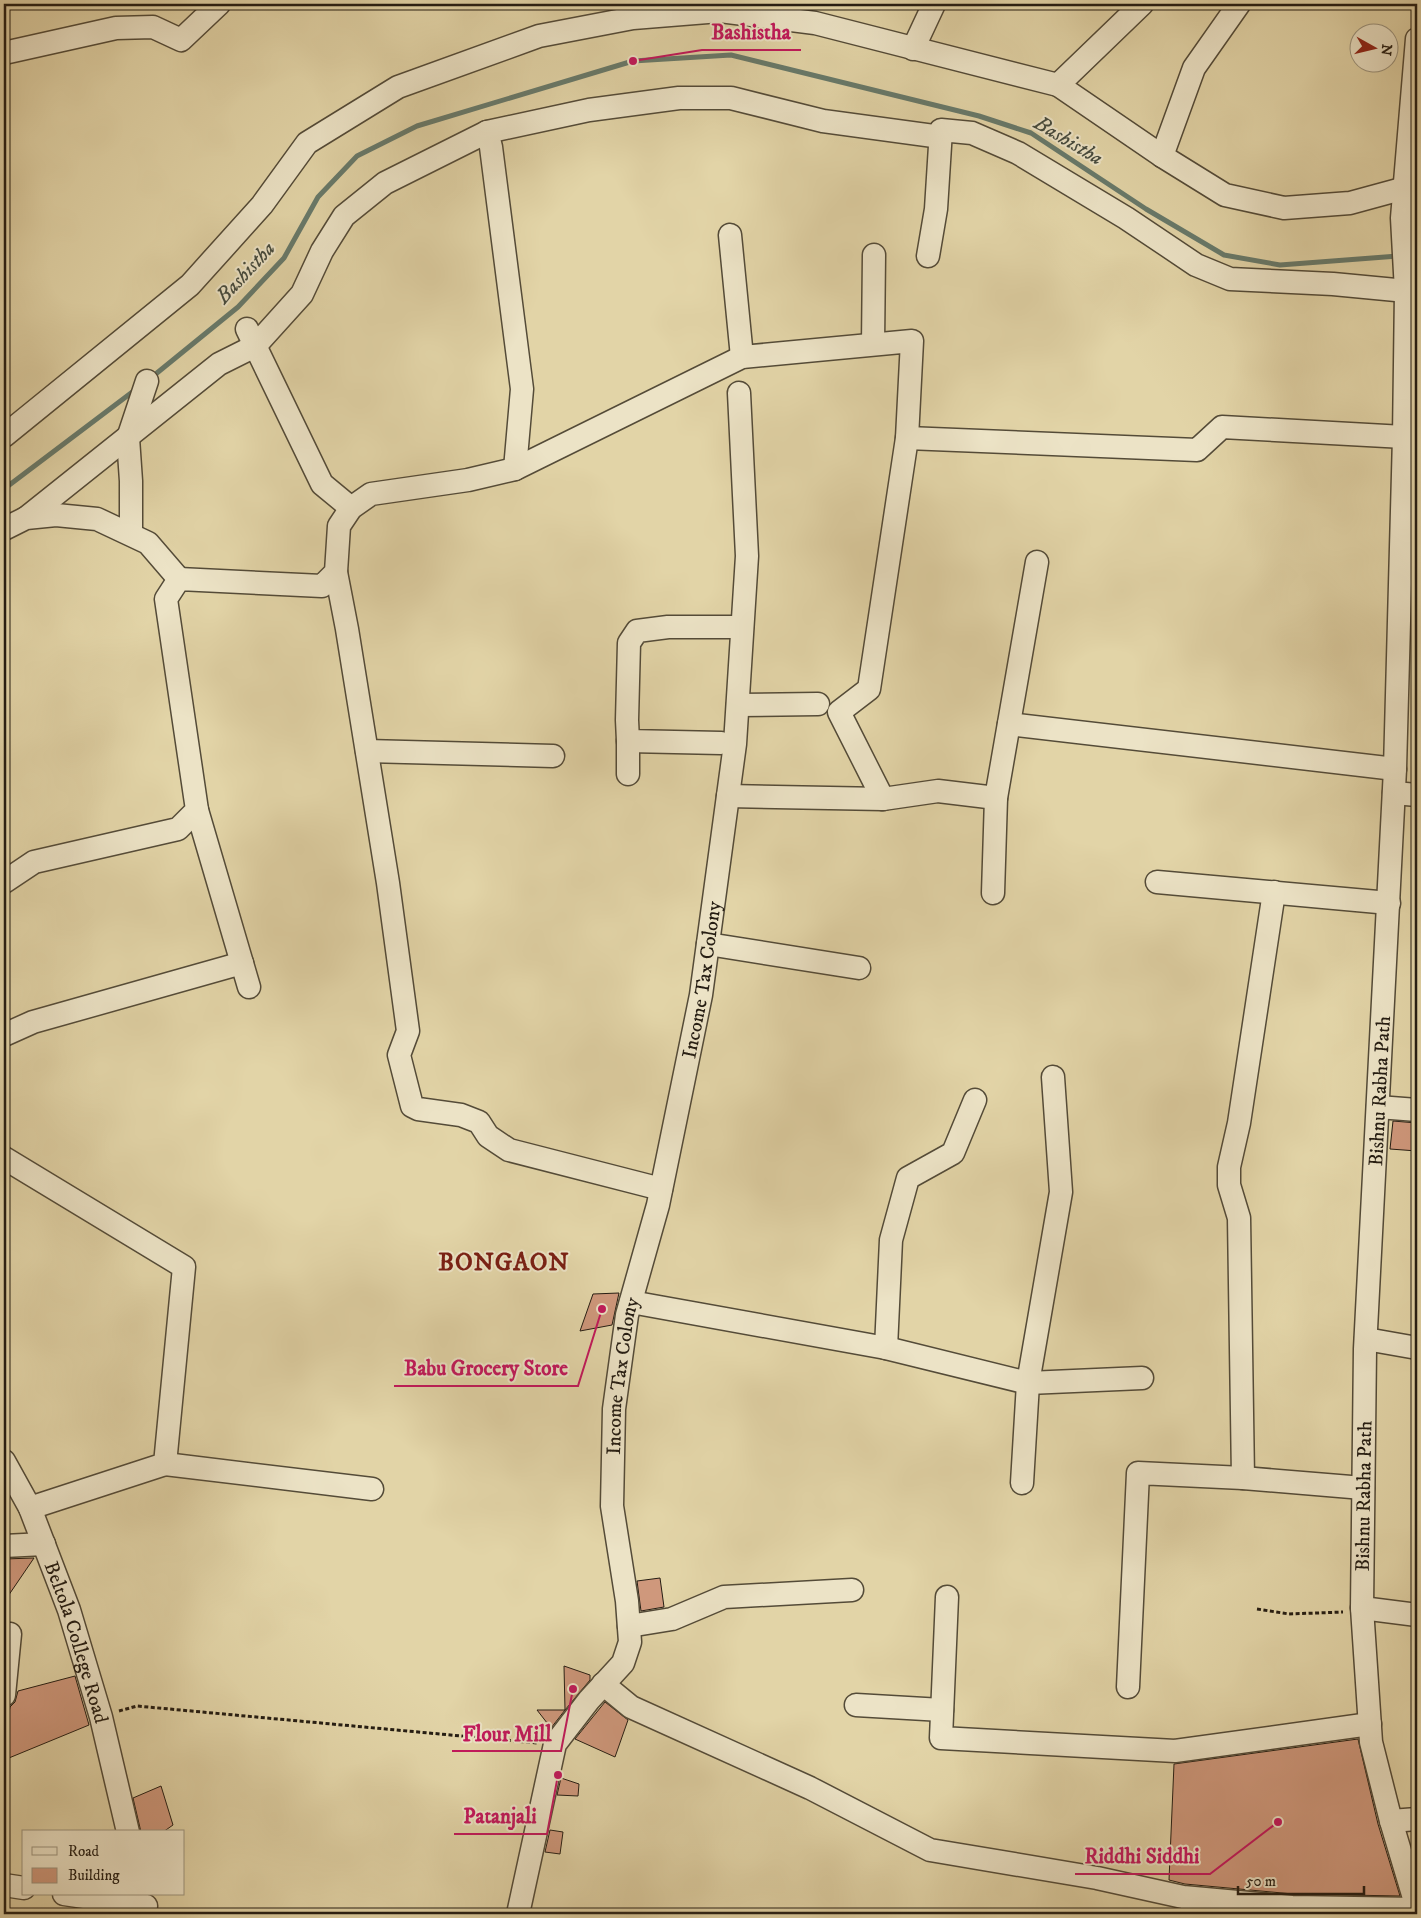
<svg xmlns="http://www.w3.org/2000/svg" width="1421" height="1918" font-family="'IM FELL DW Pica',serif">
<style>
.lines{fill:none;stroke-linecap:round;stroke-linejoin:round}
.stream{stroke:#687a6b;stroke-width:5}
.building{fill:#cf987c;stroke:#251d13}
.minor-casing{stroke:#544b38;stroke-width:25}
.path{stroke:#251d13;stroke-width:3;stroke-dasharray:4 2.5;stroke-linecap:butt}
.minor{stroke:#ece3c6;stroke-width:22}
.labels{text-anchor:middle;stroke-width:4;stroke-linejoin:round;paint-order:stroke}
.street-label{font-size:20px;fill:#251d13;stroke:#ece3c6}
.water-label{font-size:21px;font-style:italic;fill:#474c3f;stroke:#ece3c6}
.district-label{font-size:25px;font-weight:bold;letter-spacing:1px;fill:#7a1f14;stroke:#ece3c6}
.leader{fill:none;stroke:#c2185b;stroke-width:2}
.callout-dot{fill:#c2185b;stroke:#ece3c6;stroke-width:2}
.callout-label{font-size:21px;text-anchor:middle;font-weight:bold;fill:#c2185b;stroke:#ece3c6;stroke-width:4;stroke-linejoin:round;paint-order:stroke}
</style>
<rect width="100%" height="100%" fill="#e2d4a7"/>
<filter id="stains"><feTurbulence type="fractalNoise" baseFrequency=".004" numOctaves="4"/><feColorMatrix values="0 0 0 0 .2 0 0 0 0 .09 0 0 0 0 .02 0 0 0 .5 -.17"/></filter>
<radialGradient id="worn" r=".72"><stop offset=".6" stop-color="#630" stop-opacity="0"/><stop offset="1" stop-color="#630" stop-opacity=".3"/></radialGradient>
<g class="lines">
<g class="stream">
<polyline points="152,377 238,307 284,258 318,197 357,156 417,126 633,61 731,55 979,116 1031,133 1146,209 1224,255 1280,265 1398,256"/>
<polyline points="4,489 135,390"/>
</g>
</g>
<g class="building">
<polygon points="1393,1121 1417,1123 1417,1151 1390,1149"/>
<polygon points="619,1293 612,1325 580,1331 593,1294"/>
<polygon points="34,1558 4,1602 4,1559"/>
<polygon points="660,1578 664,1607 641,1611 637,1581"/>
<polygon points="564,1666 590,1675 590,1680 565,1710"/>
<polygon points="75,1676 89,1725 4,1760 4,1740 10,1707 15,1702 18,1691"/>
<polygon points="605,1702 628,1720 615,1757 575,1739"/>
<polygon points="537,1710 565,1710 551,1728"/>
<polygon points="1358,1739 1378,1824 1400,1896 1293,1894 1185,1884 1169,1880 1174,1764"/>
<polygon points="561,1778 579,1784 578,1796 557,1795"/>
<polygon points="161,1786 173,1825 163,1832 141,1832 133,1798"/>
<polygon points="550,1830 563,1832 560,1854 545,1852"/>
</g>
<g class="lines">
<defs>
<g id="minor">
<polyline points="1417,39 1402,218 1406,291 1404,437 1395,769 1365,1349 1362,1608 1371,1742 1391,1821 1417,1908"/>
<polyline points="913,49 934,4"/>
<polyline points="4,53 116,28 153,27 181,40 219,4"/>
<polyline points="1058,85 1142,4"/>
<polyline points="487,132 491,147 522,389 515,469"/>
<polyline points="1162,156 1194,68 1239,4"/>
<polyline points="730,235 742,357"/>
<polyline points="928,256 936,209 941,130 972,133 1018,153 1126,218 1196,265 1230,279 1333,284 1417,292"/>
<polyline points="247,329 322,484 351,508"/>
<polyline points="873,344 874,255"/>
<polyline points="4,436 190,285 262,205 307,143 398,87 539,36 633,18 720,11 815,23 1058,85 1162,156 1225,195 1284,208 1350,203 1405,188 1417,189"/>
<polyline points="907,438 1197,450 1222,427 1404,437"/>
<polyline points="26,518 219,364 255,346 302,294 322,251 344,216 385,183 487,132 589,110 679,98 731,98 823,121 941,137"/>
<polyline points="4,529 26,518 56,515 97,519 148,543 179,579"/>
<polyline points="131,533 131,481 128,438 147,381"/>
<polyline points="336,572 347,629 388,883 408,1031 399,1055 412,1106 418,1109 461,1115 479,1122 488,1136 509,1150 661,1189"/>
<polyline points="738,705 818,704"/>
<polyline points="1009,724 1395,769"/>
<polyline points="721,743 628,741 627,720 629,643 637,631 668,627 742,627"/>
<polyline points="367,751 553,756"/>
<polyline points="628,774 628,741"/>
<polyline points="1394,793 1417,795"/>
<polyline points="728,796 883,799 938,791 996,798 1037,562"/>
<polyline points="197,810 249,987"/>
<polyline points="4,882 34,862 178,829 197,810 166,599 179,579 322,586 336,572 339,526 351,508 371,494 468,480 515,469 742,357 912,341 907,438 869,689 839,712 883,799"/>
<polyline points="1157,882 1389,903"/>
<polyline points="993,893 996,798"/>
<polyline points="708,944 859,968"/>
<polyline points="4,1035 33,1022 242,963"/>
<polyline points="1378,1107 1417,1110"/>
<polyline points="4,1158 184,1267 165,1464 30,1508"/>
<polyline points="631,1302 886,1348 1028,1383 1142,1378"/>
<polyline points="1366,1339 1417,1348"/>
<polyline points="886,1348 891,1240 908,1178 953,1153 975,1100"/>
<path id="s1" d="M4 1461 30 1508 69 1610 101 1717 128 1832"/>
<polyline points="165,1464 372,1489"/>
<polyline points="1243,1478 1239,1218 1229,1185 1229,1167 1239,1123 1274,892"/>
<polyline points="1022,1483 1028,1383 1061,1192 1053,1077"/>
<polyline points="4,1546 44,1544"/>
<polyline points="947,1597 941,1738 1175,1751 1370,1724"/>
<polyline points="1362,1608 1417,1615"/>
<polyline points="629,1626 672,1619 724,1597 852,1590"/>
<polyline points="603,1684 631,1707 810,1788 930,1850 1097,1878 1183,1897 1292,1907 1417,1909"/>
<polyline points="1128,1687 1138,1473 1243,1478 1363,1488"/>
<polyline points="4,1695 10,1634"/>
<polyline points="856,1705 942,1710"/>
<polyline points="1391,1821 1417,1819"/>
<polyline points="4,1885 24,1888"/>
<polyline points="64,1894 146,1906"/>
<path id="s2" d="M518 1914 555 1744 589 1700 623 1663 630 1642 627 1601 612 1506 614 1409 627 1315 658 1205 701 995 735 744 747 556 739 393"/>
</g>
</defs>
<use href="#minor" class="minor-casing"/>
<g class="path">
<polyline points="1257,1609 1289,1614 1343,1612"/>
<polyline points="119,1711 137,1706 537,1743"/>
</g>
<use href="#minor" class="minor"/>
</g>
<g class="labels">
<g class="street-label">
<text dy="7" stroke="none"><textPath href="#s2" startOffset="975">Income Tax Colony</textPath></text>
<text transform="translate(1379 1091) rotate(-87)" y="7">Bishnu Rabha Path</text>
<text dy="7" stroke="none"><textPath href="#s2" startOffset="570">Income Tax Colony</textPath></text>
<text transform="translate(1363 1496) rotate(-89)" y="7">Bishnu Rabha Path</text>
<text dy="7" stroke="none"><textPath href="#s1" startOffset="196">Beltola College Road</textPath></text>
</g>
<g class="water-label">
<text transform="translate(1069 140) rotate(31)" y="7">Bashistha</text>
<text transform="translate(245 272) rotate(-47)" y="7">Bashistha</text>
</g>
<g class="district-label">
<text x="504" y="1270">BONGAON</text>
</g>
</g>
<path class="leader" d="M633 61L702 50H801M602 1309L578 1386H394M573 1689L561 1751H452M558 1775L547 1834H454M1278 1822L1210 1874H1075"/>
<g class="callout-dot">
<circle cx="633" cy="61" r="5"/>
<circle cx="602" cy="1309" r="5"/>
<circle cx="573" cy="1689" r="5"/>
<circle cx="558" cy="1775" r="5"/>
<circle cx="1278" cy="1822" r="5"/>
</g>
<g class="callout-label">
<text x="751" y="39">Bashistha</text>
<text x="486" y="1375">Babu Grocery Store</text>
<text x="507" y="1741">Flour Mill</text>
<text x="500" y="1823">Patanjali</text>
<text x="1142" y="1863">Riddhi Siddhi</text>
</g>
<rect width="1421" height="1918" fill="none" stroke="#e2d4a7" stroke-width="20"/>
<rect x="5" y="5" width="1411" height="1908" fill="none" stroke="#251d13" stroke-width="2.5"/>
<rect x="10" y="10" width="1401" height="1898" fill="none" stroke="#251d13"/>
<rect x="22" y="1830" width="162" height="65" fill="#ece3c6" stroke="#9c947e"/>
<rect x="32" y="1847" width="25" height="8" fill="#ece3c6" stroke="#9c947e"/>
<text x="68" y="1856" font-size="15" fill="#251d13">Road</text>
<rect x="32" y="1868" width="25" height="15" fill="#cf987c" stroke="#9c947e"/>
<text x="68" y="1880" font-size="15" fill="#251d13">Building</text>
<g transform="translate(1374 48) rotate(98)"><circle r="24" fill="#ece3c6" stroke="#9c947e"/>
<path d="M0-4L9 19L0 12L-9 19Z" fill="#8f2418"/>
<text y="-8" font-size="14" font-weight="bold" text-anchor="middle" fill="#251d13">N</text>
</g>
<path d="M1238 1886v8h126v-8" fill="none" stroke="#251d13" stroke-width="2.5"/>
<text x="1246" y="1886" font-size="15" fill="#251d13" stroke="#ece3c6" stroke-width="4" paint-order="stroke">50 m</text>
<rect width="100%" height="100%" filter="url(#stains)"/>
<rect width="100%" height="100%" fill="url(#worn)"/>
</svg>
